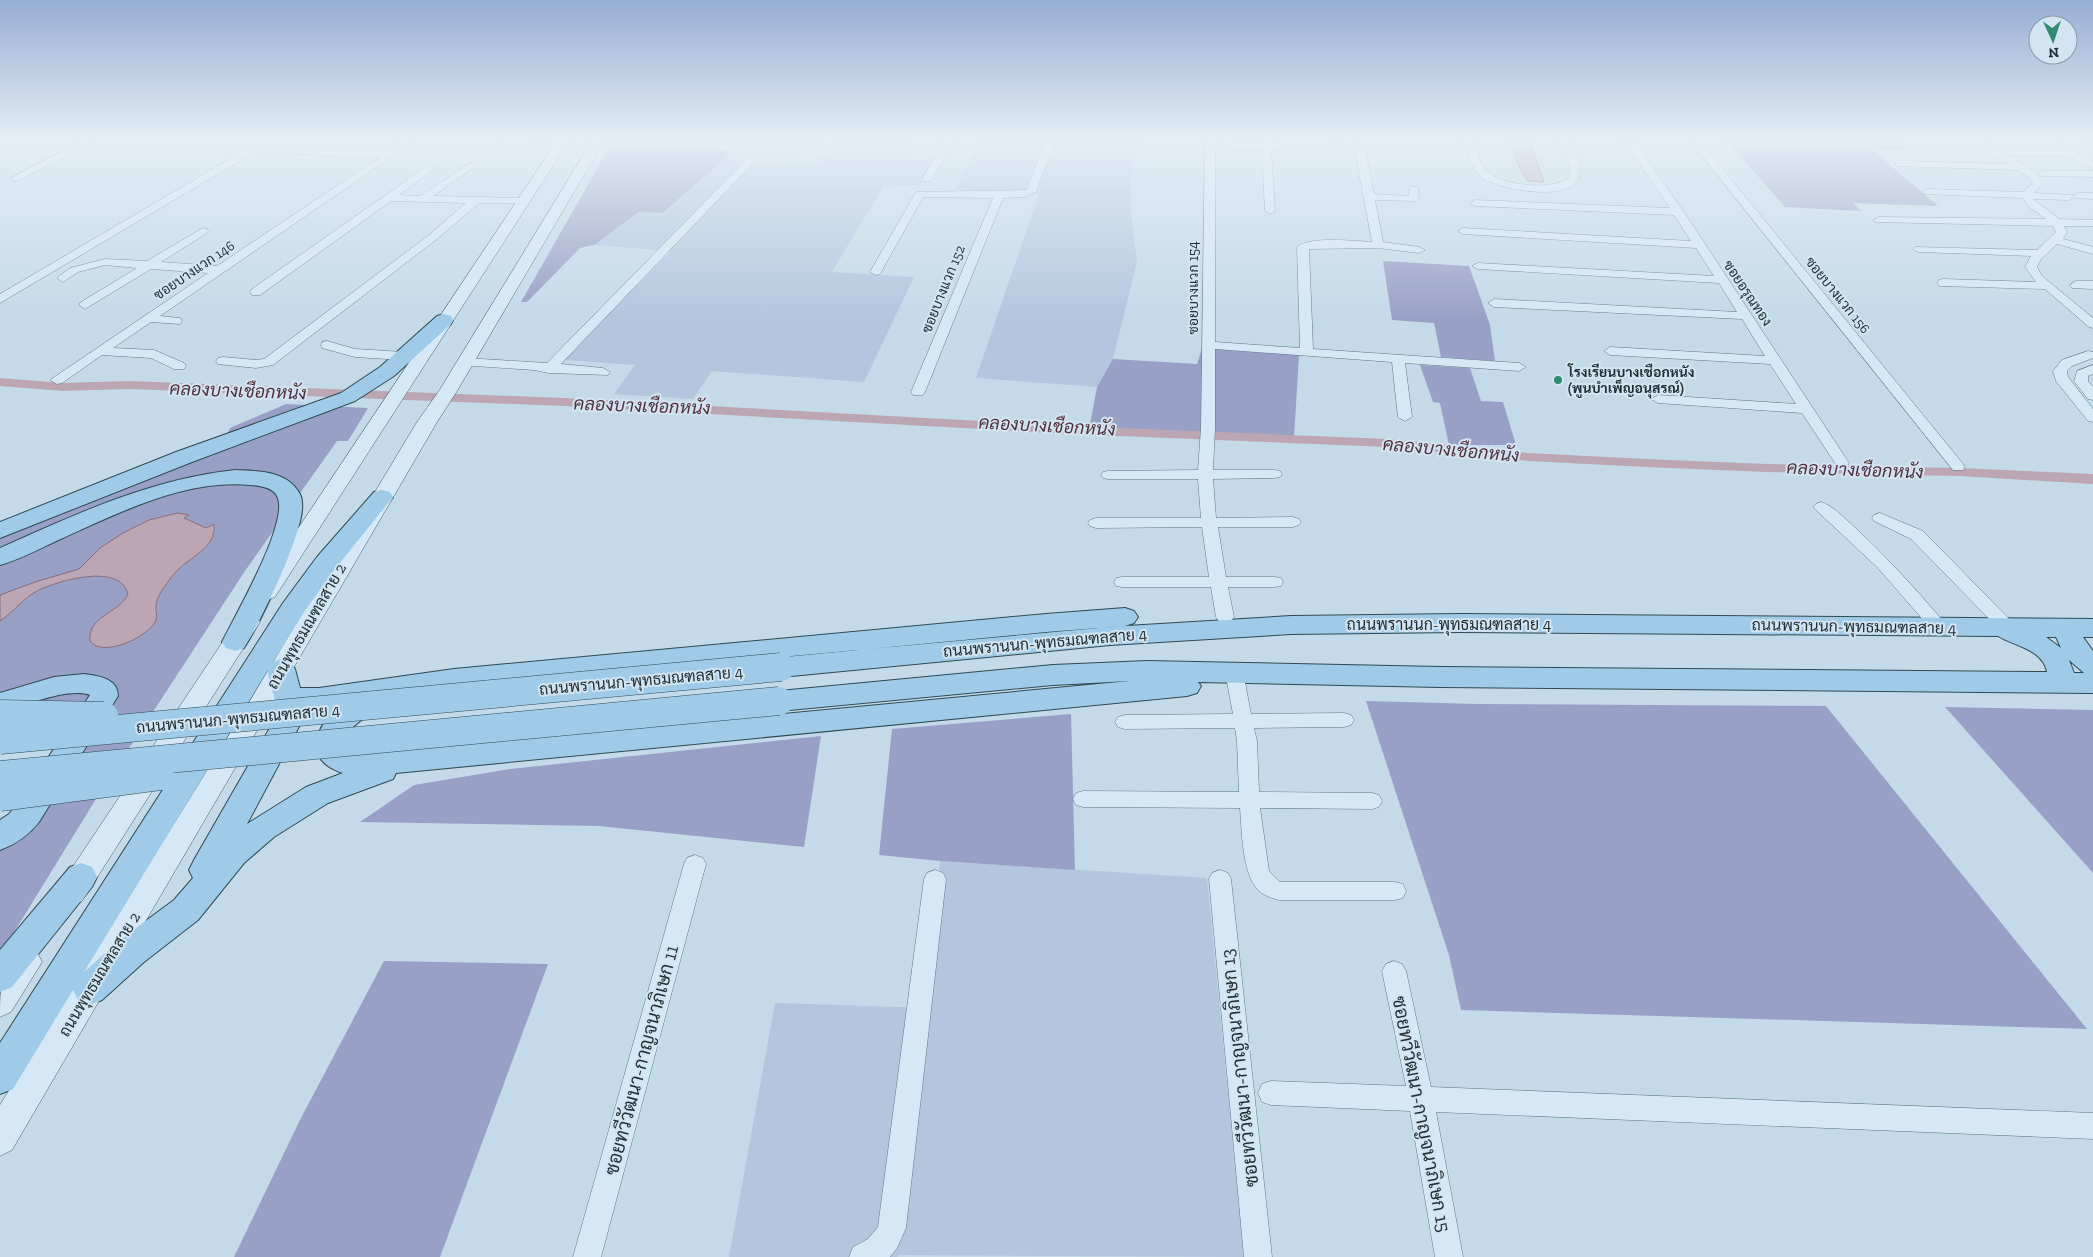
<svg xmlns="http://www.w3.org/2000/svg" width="2093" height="1257" font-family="'Zilla Slab',Sarabun,serif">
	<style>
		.farmland { fill: #b2c6de }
		.green { fill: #99a0c6 }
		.water { fill: #bda6b3; stroke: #8a6d7c }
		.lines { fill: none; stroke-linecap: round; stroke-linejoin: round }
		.canal { fill: #bda6b3; fill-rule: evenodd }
		.minor-casing { stroke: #5c7982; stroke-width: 1 }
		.secondary-casing { stroke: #3f5c64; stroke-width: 1 }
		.primary-casing { stroke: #304a50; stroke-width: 2 }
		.minor { fill: #d6e8f5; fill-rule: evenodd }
		.secondary { fill: #d6e8f5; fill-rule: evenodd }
		.primary { fill: #9fcbe9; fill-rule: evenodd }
		.primary-bridge-casing { stroke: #304a50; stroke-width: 29; stroke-linecap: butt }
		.primary-bridge { stroke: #9fcbe9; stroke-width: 28 }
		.poi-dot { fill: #328b72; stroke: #d3e4f2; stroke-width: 2 }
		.labels { text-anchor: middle; stroke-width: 4; stroke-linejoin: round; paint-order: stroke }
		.far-street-label { font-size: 14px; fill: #1f2f34; stroke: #d3e4f2 }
		.far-poi-label { font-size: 14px; font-weight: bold; fill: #1f2f34; stroke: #d3e4f2; text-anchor: start }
		.street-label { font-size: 16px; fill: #1f2f34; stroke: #d3e4f2 }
		.water-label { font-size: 18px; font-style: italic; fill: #522f3b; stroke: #d3e4f2 }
		.near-street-label { font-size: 19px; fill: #1f2f34; stroke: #d3e4f2 }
	</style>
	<rect width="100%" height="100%" fill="#c4dae9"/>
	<g class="farmland">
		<path d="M705 141H822L813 150 803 149 792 159 748 157 750 163 813 166 837 141H913L902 159 933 160 919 186 884 185 832 272 914 277 864 382 712 371 693 399 614 394 635 365 564 360 671 251 594 245 639 212 664 213 722 161 728 150 697 149Z"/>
		<path d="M980 141H1140L1131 176V214L1137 262 1113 359 1097 387 976 378 1039 194 956 189Z"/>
		<path d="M940 861 1207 878 1244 1257 900 1255 897 1257H729L775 1003 928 1008Z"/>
	</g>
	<g class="green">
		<path d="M613 141H705L698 149 729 150 722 161 663 213 639 212 594 245 580 248 527 302H521Z"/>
		<path d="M1727 141H1893L1906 150H1872L1938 206 1853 203 1861 211 1785 207Z"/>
		<path d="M1383 261 1469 266 1490 325 1495 361 1441 357 1434 323 1392 320Z"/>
		<path d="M1203 345 1299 355 1294 438 1088 435 1097 387 1113 359 1197 364Z"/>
		<path d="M1420 365 1470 368 1481 401 1503 402 1516 445H1449L1440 403 1433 402Z"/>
		<path d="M286 404 368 408 348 441H337L245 571 96 799 0 955V843L75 761 116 700 0 709V536L222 445 230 428Z"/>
		<path d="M1366 701 1479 704 1826 706 2087 1029 1461 1010 1449 955Z"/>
		<path d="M1945 707 2093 710V873Z"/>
		<path d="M1071 714 1075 870 940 861 879 855 892 729Z"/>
		<path d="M821 736 804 847 599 826 360 822 414 785 510 769Z"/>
		<path d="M384 961 548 964 440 1257H234L301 1118Z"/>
	</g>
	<g class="water">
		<path d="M1511 141H1530L1544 182 1528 181C1518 169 1515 155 1511 141Z"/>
		<path d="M177 513 189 515 184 518 206 528 214 524C217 549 188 557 175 573 169 580 156 596 156 606 155 612 159 617 154 624 144 638 103 658 90 641 87 616 120 613 128 594 120 562 58 581 39 590 24 597 14 612 0 621V595L35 582 79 569 100 548 123 533 149 520Z"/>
	</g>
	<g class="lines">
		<path class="canal" d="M0 378 63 383 129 381 564 398 1070 426 1388 439 1528 453 1646 459 1767 464 1959 468 2093 474V484L1959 476 1767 472 1646 467 1528 461 1388 447 1070 434 564 406 129 389 63 391 0 386Z"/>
		<defs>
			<g id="minor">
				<path d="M82 141H94L20 180H12L11 178Z"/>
				<path d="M404 141H415L160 316 180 318 182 321 180 324 151 322 113 348 154 350 184 363 186 366 184 369H174L151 358 102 355 62 383 57 384 50 380 208 273 151 269 85 309 79 305 81 302 137 268 105 265 78 272 63 282 57 278 70 268 105 259 147 261 203 228 207 229 208 231 207 233 161 262 217 266 380 157 268 153 250 155 0 303V294L245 150 268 147 389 151Z"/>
				<path d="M498 141 560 142 565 145 560 148 502 145 499 144Z"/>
				<path d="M725 141H735L725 150H719L717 148Z"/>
				<path d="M945 141H955L931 181H923L922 179Z"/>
				<path d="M1045 141H1055L1036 192 1024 197 1003 198 925 392 923 395H913L911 392 993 198 923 197 880 274 876 275 870 272 916 192 1027 190Z"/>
				<path d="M1205 141 1261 144V141H1271V144L1289 145 1294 148 1289 151 1271 150 1275 211 1270 214 1265 211 1262 150 1215 148V342L1300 348 1297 247C1309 236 1355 241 1372 242L1355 151C1347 146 1336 151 1329 145 1338 138 1357 142 1365 150L1374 194 1409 196 1410 187H1418L1419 198 1416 201 1375 200 1383 242 1419 247 1425 250 1419 253 1378 248 1309 249 1313 349 1519 363 1526 367 1519 371 1405 363 1412 417 1405 421 1398 417 1392 362 1215 349V428L1213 470H1275L1280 471 1282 474 1280 477 1275 478 1213 479 1216 518 1293 517 1299 519 1301 522 1299 525 1293 527H1218L1226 577H1275L1281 578 1283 582 1281 586 1275 587H1228L1234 617 1231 621 1225 623 1219 621 1216 617 1211 587H1122L1116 586 1114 582 1116 578 1122 577H1209L1202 527 1096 528 1090 526 1088 523 1090 520 1096 518H1201L1198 479H1108L1103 478 1101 475 1103 472 1108 471 1198 470 1201 428Z"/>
				<path d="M1464 141H1474C1477 150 1479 162 1486 170 1500 186 1552 191 1569 178L1570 165 1559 141H1569C1574 151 1583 165 1579 177 1572 203 1495 190 1480 176 1471 167 1468 153 1464 141Z"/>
				<path d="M1624 141H1634L1684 212 1849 463 1847 466H1837L1802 413 1658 403 1651 399 1658 395 1796 404 1770 364 1610 355 1604 351 1610 347 1765 356 1742 319 1494 307 1488 303 1494 299 1737 312 1719 283 1478 269 1472 266 1478 263 1714 276 1696 248 1463 234 1458 231 1463 228 1691 241 1674 215 1475 206 1470 203 1475 200 1670 208Z"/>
				<path d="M1690 141H1700L1963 464 1965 467 1963 470H1953Z"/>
				<path d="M1903 141H1986L2003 152 2008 149H2058L2056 147 2061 144 2093 162V169L2067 155H2008C2021 163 2034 170 2043 183L2034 193 2073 195 2074 197 2069 200 2033 199 2059 219 2093 220V226H2064L2067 232 2063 239 2093 247V254L2057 244 2041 259 2037 267 2042 276 2093 318V328L2089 327 2045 289 1939 286 1937 283 1939 280 1943 279 2036 282 2025 267 2031 256 1919 252 1915 251 1913 249 1915 247 2037 250 2056 232 2053 226 1875 222 1874 220 1879 217 2046 219 2029 207 2023 198 1924 194 1923 192 1924 190 1928 189 2023 192 2033 183 2028 177 2017 170 1896 166V162L1899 161 2008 164 1984 148 1900 146V142Z"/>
				<path d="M2084 141H2093V146Z"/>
				<path d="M750 158 755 161 753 163 561 364 603 368 610 372 608 375 549 373 534 370 460 365 458 362 460 359 465 358 547 363 747 159Z"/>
				<path d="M470 163 473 164V168L433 196 522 198 526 199 527 201 526 203H479L437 239 273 365 256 368 218 364 216 361 218 358 223 357 256 360 264 359 429 235 466 203 391 201 260 295H252L250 292 252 289 427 166 431 165 436 168 399 195 420 196Z"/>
				<path d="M2044 171H2093V177L2040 176V172Z"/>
				<path d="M2079 193H2093V199L2075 198 2074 196 2075 194Z"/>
				<path d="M2076 281H2093V289L2072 288 2070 285Z"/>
				<path d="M327 341 355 349 404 352 411 356 404 360 355 357 322 348 321 345 322 342Z"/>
				<path d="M2088 351 2093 352V358L2072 366 2067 371 2068 377 2093 409V422L2088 421 2056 381 2053 371 2062 360Z"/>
				<path d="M2093 365V374L2088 376V381L2093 387V400L2088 399 2074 381 2077 371Z"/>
				<path d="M1821 502C1831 505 1841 515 1849 522 1883 553 1914 587 1944 622L1947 626 1944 630 1938 632 1932 630 1877 567 1816 510 1813 507 1816 504Z"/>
				<path d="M1880 513 1923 531 2014 624 2017 628 2014 632 2008 634 2002 632 1911 539 1874 521 1872 518 1874 515Z"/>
				<path d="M1236 675 1242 677 1245 682 1251 714 1344 713 1351 715 1354 720 1351 725 1344 727 1254 728 1257 741 1259 792 1372 793 1379 795 1382 801 1379 807 1372 809 1260 808 1269 871 1280 882H1395L1403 884 1406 891 1403 898 1395 900H1279C1272 898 1264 896 1258 890 1242 873 1242 831 1240 808L1083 807 1076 805 1073 799 1076 793 1083 791 1239 792 1237 741 1235 728 1125 729 1118 727 1115 722 1118 717 1125 715 1233 714 1227 682 1230 677Z"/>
				<path d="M695 855 703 858 706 864 601 1257H573L684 864 687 858Z"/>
				<path d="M935 870 943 873 946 879 906 1228 897 1248 890 1257H849L853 1247 868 1239 878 1227 924 879 927 873Z"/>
				<path d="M1220 870 1228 873 1231 879 1272 1257H1244L1209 879 1212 873Z"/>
				<path d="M1394 961 1402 964 1406 971 1431 1087 2093 1113V1139L1436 1112 1463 1257H1435L1410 1111 1271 1105 1262 1102 1258 1093 1262 1084 1271 1081 1406 1086 1382 971 1386 964Z"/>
			</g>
			<g id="secondary">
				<path d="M557 141H569L275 597 267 600 259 597 256 592 259 587Z"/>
				<path d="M592 141H604L457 391 437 422 12 1150 0 1156V1105L242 714 417 422 439 391Z"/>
				<path d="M248 614 256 616 260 622 82 901 72 905 62 901 57 892 62 883 240 616Z"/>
				<path d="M26 948 37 952 42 962 11 1012 0 1017C0 990 0 959 26 948Z"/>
			</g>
			<g id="primary">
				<path d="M444 314 451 316 453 320 451 324 394 376 355 401 192 462 0 538V522L176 452 341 393 380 367 437 316Z"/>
				<path d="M235 470C253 471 276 470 291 483 296 487 302 495 302 502 306 529 260 623 244 648L235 651 226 648 222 642C237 612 282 534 279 503 278 488 262 486 250 485 186 479 120 512 63 538 42 547 22 559 0 565V548C76 514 151 479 235 470Z"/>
				<path d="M382 490 390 492 393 497 335 569 302 615 273 662 281 659 291 662 295 669 300 688H319L454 669 1046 614 1125 608 1134 611 1138 617 1134 623 1125 626 1046 632 454 689 380 699 381 702C371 719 342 724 345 749L364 754 1130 681 1053 685 779 711 769 708 765 701 769 694 779 691 1053 665 1147 661 1440 667 2047 672C2043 649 2014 646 1998 636L1460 632 1291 634 1110 645 781 677 771 674 767 667 771 660 781 657 1110 627 1291 616 1460 614 2093 619V637H2083L2093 651V693L1440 687 1198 682 1201 686 1197 693 1187 696 396 773 393 779 328 803 274 837 244 863 198 920 144 962 102 1000 90 1005 78 1000 73 990 13 1089 0 1094V1043L283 603 317 557 374 492ZM2046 637H2056L2061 648ZM2069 660 2084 673H2074ZM268 670C269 689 279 699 275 719L194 860 189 870 193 878 174 900 120 940 84 972ZM341 705C314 727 302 760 343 773L306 787 247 824 303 719 305 709Z"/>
				<path d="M84 674C98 676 118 678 118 696L39 822C29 835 16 844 0 850V820L9 814 17 804 90 695C68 687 23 706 0 713V693L54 677Z"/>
				<path d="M81 863 92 867 97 877 92 887 12 987 0 992V950L70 867Z"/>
			</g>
		</defs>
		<use href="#minor" class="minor-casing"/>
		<use href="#secondary" class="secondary-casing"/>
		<use href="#primary" class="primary-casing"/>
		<use href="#minor" class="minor"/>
		<use href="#secondary" class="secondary"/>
		<use href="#primary" class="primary"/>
		<defs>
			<g id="primary-bridge">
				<path d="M0 714 104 716"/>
				<path d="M0 740 781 667"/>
				<path d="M0 775 779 701"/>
				<path d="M0 797 160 776"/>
			</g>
		</defs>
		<use href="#primary-bridge" class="primary-bridge-casing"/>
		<use href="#primary-bridge" class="primary-bridge"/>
	</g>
	<linearGradient id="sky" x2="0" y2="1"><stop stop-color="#97aed3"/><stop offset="0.44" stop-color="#e4eef5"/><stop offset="1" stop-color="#e4eef5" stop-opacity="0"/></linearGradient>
	<rect width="2093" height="317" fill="url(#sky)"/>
	<circle class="poi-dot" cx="1558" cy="380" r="5"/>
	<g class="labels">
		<g class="far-street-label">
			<text transform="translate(194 270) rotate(-34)" y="5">ซอยบางแวก 146</text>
			<text transform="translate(1193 288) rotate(-90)" y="5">ซอยบางแวก 154</text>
			<text transform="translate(943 289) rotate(-68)" y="5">ซอยบางแวก 152</text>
			<text transform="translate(1748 293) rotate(56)" y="5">ซอยอรุณทอง</text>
			<text transform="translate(1838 295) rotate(51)" y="5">ซอยบางแวก 156</text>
		</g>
		<g class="far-poi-label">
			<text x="1568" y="377">โรงเรียนบางเชือกหนัง<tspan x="1568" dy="16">(พูนบำเพ็ญอนุสรณ์)</tspan></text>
		</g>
		<g class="street-label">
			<text x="1449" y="630">ถนนพรานนก-พุทธมณฑลสาย 4</text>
			<text transform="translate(306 626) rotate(-60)" y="6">ถนนพุทธมณฑลสาย 2</text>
			<text transform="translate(1854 626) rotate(1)" y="6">ถนนพรานนก-พุทธมณฑลสาย 4</text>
			<text transform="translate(1045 642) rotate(-5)" y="6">ถนนพรานนก-พุทธมณฑลสาย 4</text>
			<text transform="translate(641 680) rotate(-5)" y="6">ถนนพรานนก-พุทธมณฑลสาย 4</text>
			<text transform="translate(238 718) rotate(-5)" y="6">ถนนพรานนก-พุทธมณฑลสาย 4</text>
			<text transform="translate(99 974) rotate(-59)" y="6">ถนนพุทธมณฑลสาย 2</text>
		</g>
		<g class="water-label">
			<text transform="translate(238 391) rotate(2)" y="6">คลองบางเชือกหนัง</text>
			<text transform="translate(642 406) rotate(2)" y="6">คลองบางเชือกหนัง</text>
			<text transform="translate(1047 426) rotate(3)" y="6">คลองบางเชือกหนัง</text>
			<text transform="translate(1451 450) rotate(5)" y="6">คลองบางเชือกหนัง</text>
			<text transform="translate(1855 470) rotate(2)" y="6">คลองบางเชือกหนัง</text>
		</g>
		<g class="near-street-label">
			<text transform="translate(641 1060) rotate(-75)" y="7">ซอยทวีวัฒนา-กาญจนาภิเษก 11</text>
			<text transform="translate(1239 1068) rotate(-96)" y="7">ซอยทวีวัฒนา-กาญจนาภิเษก 13</text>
			<text transform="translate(1422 1114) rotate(79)" y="7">ซอยทวีวัฒนา-กาญจนาภิเษก 15</text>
		</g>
	</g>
	<g transform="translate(2053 40) rotate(177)"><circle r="24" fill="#d3e4f2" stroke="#8b9ca6"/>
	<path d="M0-4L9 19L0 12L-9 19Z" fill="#328b72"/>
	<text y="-8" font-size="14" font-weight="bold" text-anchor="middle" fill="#1f2f34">N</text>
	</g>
</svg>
